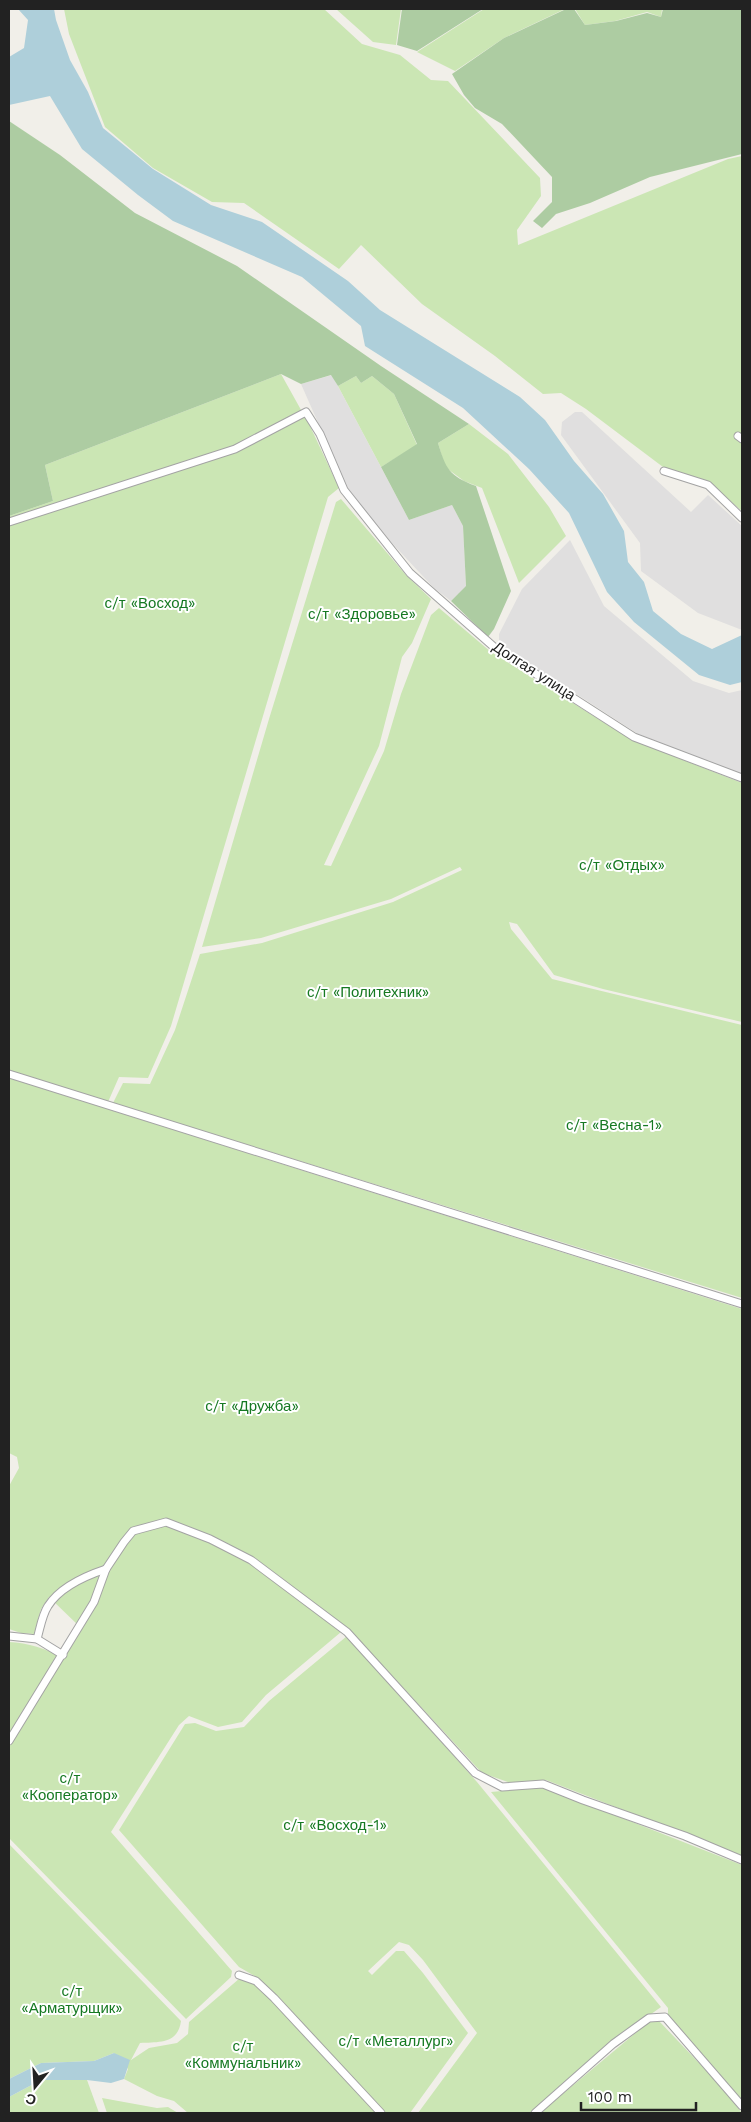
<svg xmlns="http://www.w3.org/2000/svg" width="751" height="2122" font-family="'Work Sans',sans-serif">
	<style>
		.residential { fill: #e0dfdf }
		.grass { fill: #cbe6b4 }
		.forest { fill: #adcca2 }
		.water { fill: #aecfda }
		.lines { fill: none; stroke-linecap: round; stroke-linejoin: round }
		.minor-casing { stroke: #a3a3a3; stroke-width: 9 }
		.minor { stroke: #fff; stroke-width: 7 }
		.labels { text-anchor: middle; stroke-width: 4; stroke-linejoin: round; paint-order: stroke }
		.park-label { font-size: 15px; fill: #167922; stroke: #fff }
		.street-label { font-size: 15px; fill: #222; stroke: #fff }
	</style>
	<rect width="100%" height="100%" fill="#f1efe9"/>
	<g class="residential">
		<path d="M332 375 409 520 452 505 463 526 466 587 451 601 434 588 391 542 347 488 301 384Z"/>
		<path d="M575 412H582L691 512 708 495 742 526V630L698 613 641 571 640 543 561 435 562 422Z"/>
		<path d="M570 540 604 606 693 681 729 693 742 690V775L638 734 564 686 499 648V634L522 589Z"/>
	</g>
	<g class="grass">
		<path d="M64 9H324L362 44 400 55 431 80 448 81 540 178 541 196 517 230 518 245 728 159 742 156V511L709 483 667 470 586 409 561 393 543 394 495 356 422 304 361 245 339 269 244 203 212 202 153 168 105 127 69 34Z"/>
		<path d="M336 9H401L396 45 373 42Z"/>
		<path d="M484 9H565L504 38 455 71 417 52Z"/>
		<path d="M575 9H662L661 17 647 12 615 21 585 25Z"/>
		<path d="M281 374 310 426 339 488 328 497 171 1026 148 1078 119 1077 108 1102 9 1070V516L53 501 45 465Z"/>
		<path d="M356 376 361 383 372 376 394 394 417 445 381 467 338 386Z"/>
		<path d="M469 424 508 454 549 507 566 536 519 583 482 488 464 481 445 467 438 443Z"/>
		<path d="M341 499 406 575 431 599 412 643 402 657 379 746 324 865 331 866 384 751 401 694 431 615 439 608 491 652 632 740 742 783V1022L603 989 554 975 517 924 509 922 511 929 552 979 742 1025V1298L113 1103 123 1083 150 1084 175 1030 200 954 262 943 393 902 462 870 460 867 391 899 261 938 202 947 269 719 336 502Z"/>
		<path d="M9 1078 742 1309V1856L546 1780 511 1783 482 1773 347 1627 266 1695 242 1722 218 1727 189 1716 179 1725 111 1832 232 1971 231 1977 186 2019 9 1838V1642C28 1643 46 1648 63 1659L82 1629 49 1597 41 1609 34 1634 21 1633 9 1629V1486L19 1468 17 1457 9 1453Z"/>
		<path d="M347 1636 477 1782 661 2007 612 2042 531 2113H418L477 2033 423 1960 409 1945 399 1942 368 1971 372 1975 396 1951H404L423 1973 468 2033 410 2113H385L277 1996 258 1978 239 1967 119 1830 185 1724 195 1723 216 1731 244 1727 269 1701Z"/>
		<path d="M543 1787 742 1865V2103L668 2016V2008L491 1792Z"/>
		<path d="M9 1844 181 2021C178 2044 159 2042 140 2043L131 2060 149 2048 177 2043 188 2034 189 2022 240 1978 255 1983 376 2113H188L174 2101 157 2096 124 2079 128 2069 114 2053 94 2061 41 2063 9 2079Z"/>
		<path d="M651 2020 659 2021 719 2084 742 2113H540Z"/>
		<path d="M41 2080H87L99 2113H9V2097Z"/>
		<path d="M102 2098 157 2108 168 2107 178 2113H107Z"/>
	</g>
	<g class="forest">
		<path d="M402 9H483L417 51 397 45Z"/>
		<path d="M566 9H574L585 25 616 21 647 13 661 17 663 9H742V154L650 177 590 203 556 214 542 228 533 221 552 202V177L502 124 475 108 464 95 452 74 504 38Z"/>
		<path d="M9 121 60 155 135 213 237 266 381 366 469 424 438 443C446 469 449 476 476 486L511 591 494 629 488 637 451 601 466 586 463 526 452 505 409 520 381 467 417 444 394 394 372 376 361 383 356 376 338 386 331 375 301 384 281 374 45 465 53 501 9 516Z"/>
	</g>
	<g class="water">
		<path d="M18 9H54L56 20 70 60 88 92 103 128 153 169 211 205 262 222 348 281 380 310 520 397 545 420 574 461 603 494 624 531 628 562 644 582 653 611 681 634 712 649 742 635V682L730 685 699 675 634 622 607 592 569 513 529 469 463 408 365 346 361 326 302 277 173 221 138 195 82 149 50 96 9 105V57L24 48 28 20Z"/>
		<path d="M114 2053 130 2060 124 2079 111 2083 87 2080H41L9 2097V2079L41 2063 94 2061Z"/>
	</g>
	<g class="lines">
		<defs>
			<g id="minor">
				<path d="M738 436 742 439"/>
				<path d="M664 471 708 485 742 518"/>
				<path d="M9 522 235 449 306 412 320 434 344 490 410 573 494 647 634 737 742 778"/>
				<path d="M9 1074 742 1304"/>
				<path d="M9 1636 37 1639 63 1655"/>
				<path d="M37 1639C40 1629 42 1615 48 1606 60 1587 85 1576 106 1569"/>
				<path d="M9 1741 94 1602 106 1569 124 1542 133 1531 166 1522 210 1539 251 1560 347 1632 475 1773 502 1787 543 1784 583 1800 685 1836 742 1860"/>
				<path d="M239 1975 256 1981 274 1998 381 2113"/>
				<path d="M535 2113 613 2044 649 2018 665 2017 742 2106"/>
			</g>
		</defs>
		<use href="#minor" class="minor-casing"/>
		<use href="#minor" class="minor"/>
	</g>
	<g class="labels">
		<g class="park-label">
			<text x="150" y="608">с/т «Восход»</text>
			<text x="362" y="619">с/т «Здоровье»</text>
			<text x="622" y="870">с/т «Отдых»</text>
			<text x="368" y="997">с/т «Политехник»</text>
			<text x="614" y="1130">с/т «Весна-1»</text>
			<text x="252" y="1411">с/т «Дружба»</text>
			<text x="70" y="1783">с/т<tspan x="70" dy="17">«Кооператор»</tspan></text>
			<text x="335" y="1830">с/т «Восход-1»</text>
			<text x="72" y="1996">с/т<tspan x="72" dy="17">«Арматурщик»</tspan></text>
			<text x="396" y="2046">с/т «Металлург»</text>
			<text x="243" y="2051">с/т<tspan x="243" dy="17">«Коммунальник»</tspan></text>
		</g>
		<g class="street-label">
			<text transform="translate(534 671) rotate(33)" y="5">Долгая улица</text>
		</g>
	</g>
	<rect width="751" height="2122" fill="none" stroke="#222222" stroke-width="20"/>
	<g transform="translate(35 2087) rotate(198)" stroke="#ffffff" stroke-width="4" paint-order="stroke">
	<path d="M0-4L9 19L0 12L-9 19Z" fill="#222222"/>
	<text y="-8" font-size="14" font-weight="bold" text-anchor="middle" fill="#222222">С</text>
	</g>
	<path d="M581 2102v8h115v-8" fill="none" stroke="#222222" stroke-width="2.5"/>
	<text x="588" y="2102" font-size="15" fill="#222222" stroke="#ffffff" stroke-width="4" paint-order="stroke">100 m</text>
</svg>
